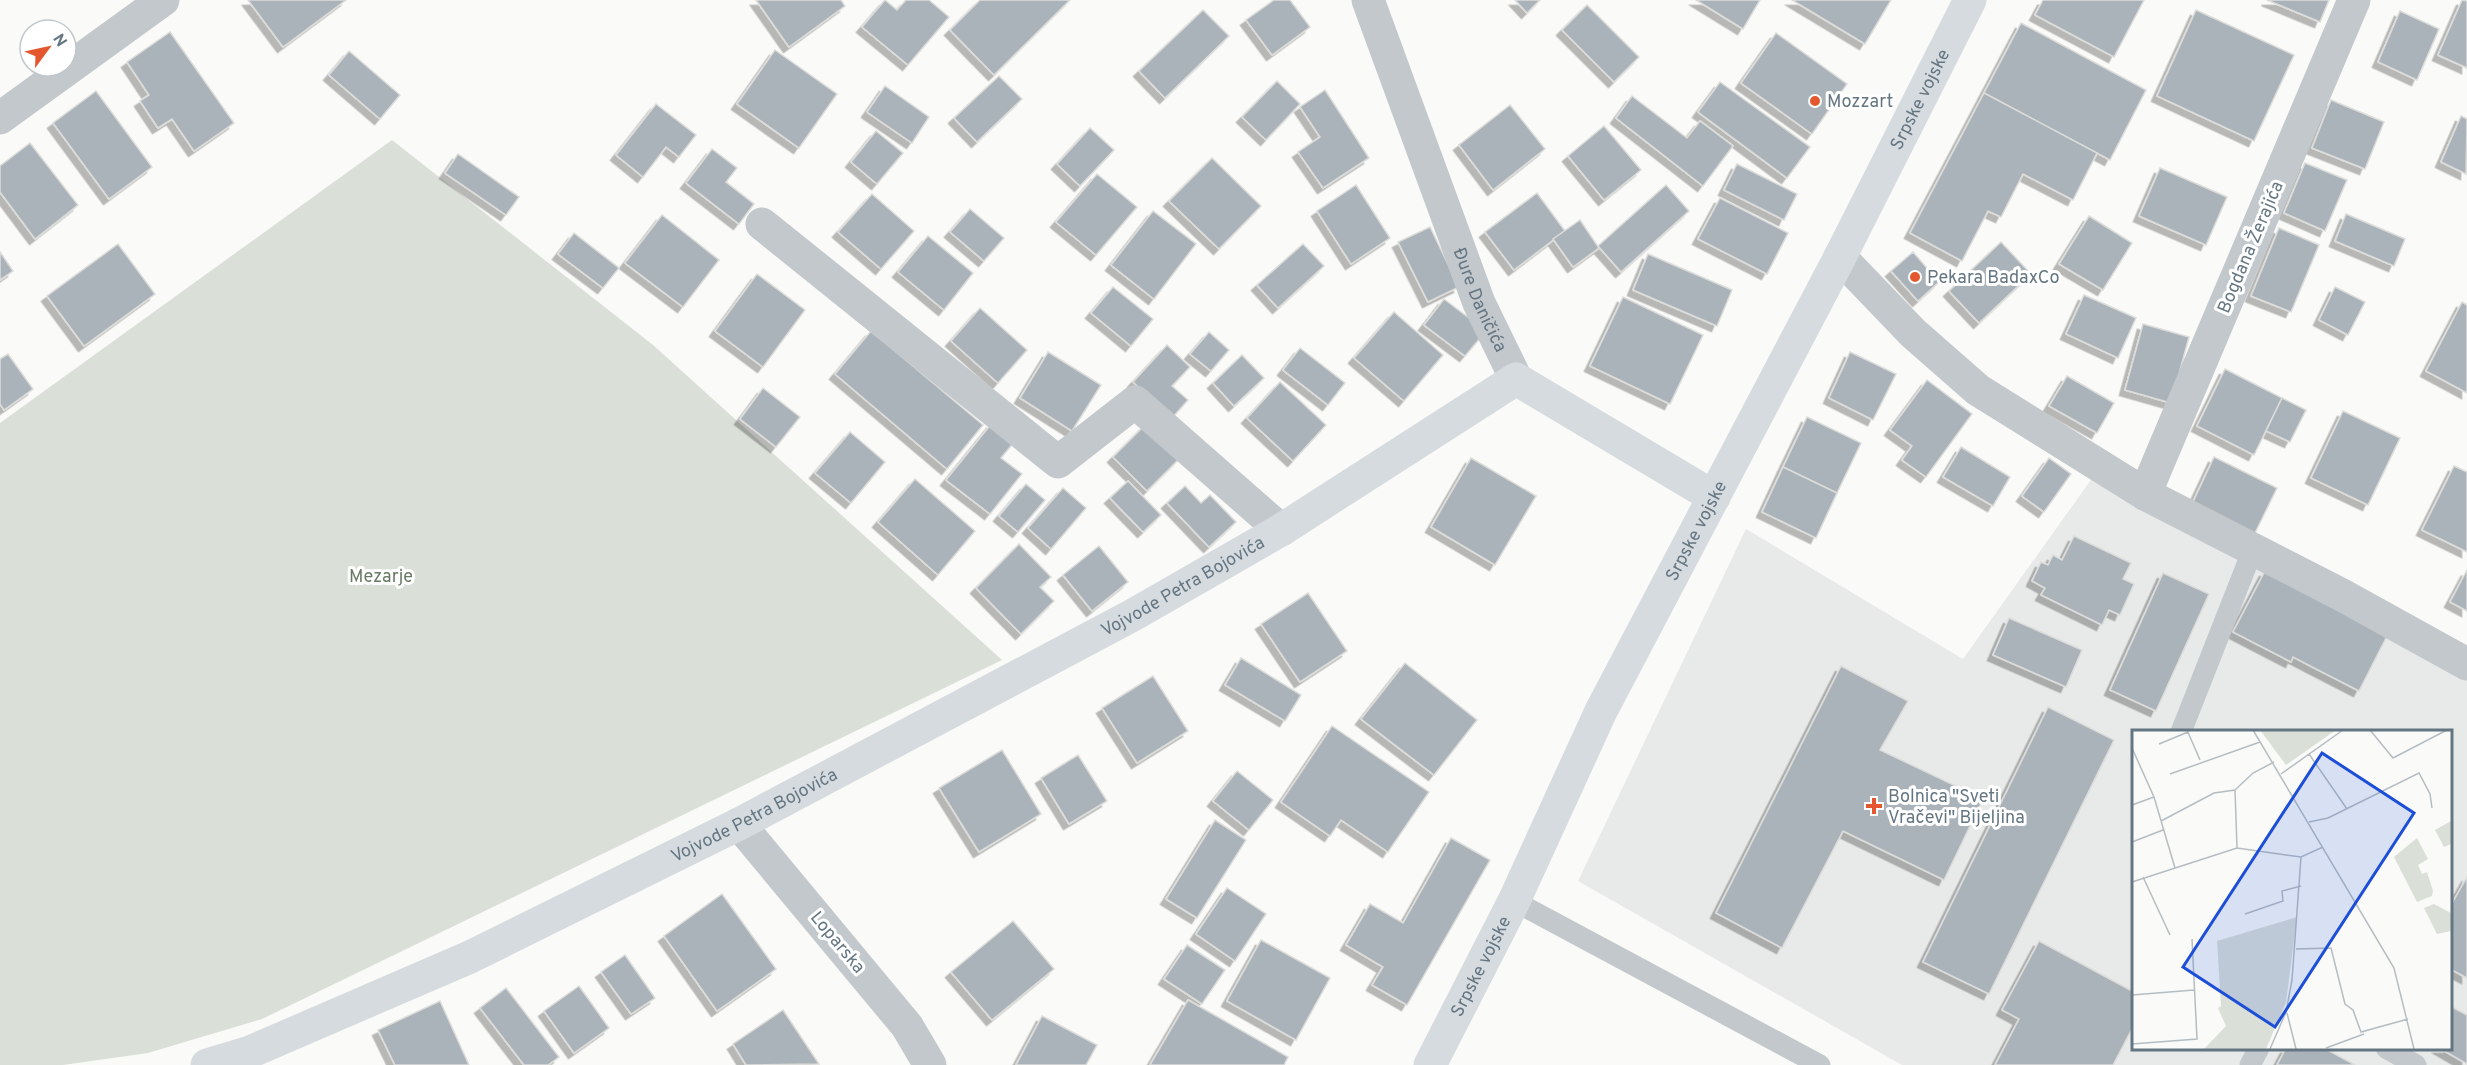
<svg xmlns="http://www.w3.org/2000/svg" width="2467" height="1065" font-family="Overpass,sans-serif">
	<style>
		.built { fill: #e8e9e9; fill-rule: evenodd }
		.green { fill: #dadfd7 }
		.building { fill: #aab3b9; stroke: #dcdcda; stroke-width: 1.5; filter: url(#shadow) }
		.lines { fill: none; stroke-linecap: round; stroke-linejoin: round }
		.lane { stroke: #c3c8cc; stroke-width: 21 }
		.street { stroke: #c3c8cc; stroke-width: 33 }
		.secondary { stroke: #d6dbdf; stroke-width: 33 }
		.poi-dot { fill: #e4572e; stroke: #fff; stroke-width: 2 }
		.labels { text-anchor: middle; stroke-width: 6; stroke-linejoin: round; paint-order: stroke }
		.street-label { font-size: 18px; fill: #657683; stroke: #fff }
		.poi-label { font-size: 18px; fill: #657683; stroke: #fff; text-anchor: start }
		.park-label { font-size: 18px; fill: #687a64; stroke: #fff }
		.inset-road { fill: none; stroke: #b5bdc2; stroke-width: 1.5 }
		.view { fill: #1d4ed8; fill-opacity: 0.15; stroke: #1d4ed8; stroke-width: 3 }
		.inset-edge { fill: none; stroke: #657683; stroke-width: 3 }
	</style>
	<defs>
		<filter id="shadow"><feDropShadow dx="-5.5" dy="5.5" stdDeviation="0" flood-color="#0004"/></filter>
	</defs>
	<rect width="100%" height="100%" fill="#fafaf8"/>
	<path class="built" d="M2093 477 2467 673V1065H1902L1578 881 1746 529 1963 659ZM2134 732H2450V1048H2134Z"/>
	<path class="green" d="M392 140 653 345 1002 660 262 1019 148 1053 63 1065H0V423Z"/>
	<g class="building">
		<path d="M248 0H346L283 47Z"/>
		<path d="M756 0H841L845 6 789 47Z"/>
		<path d="M885 0 897 10 906 0H929L949 17 908 65 862 27Z"/>
		<path d="M980 0H1070L994 75 950 30Z"/>
		<path d="M1274 0H1290L1310 27 1272 55 1246 20Z"/>
		<path d="M1515 0H1540L1527 13Z"/>
		<path d="M1696 0H1760L1743 29Z"/>
		<path d="M1792 0H1891L1865 44Z"/>
		<path d="M2043 0H2144L2114 57 2035 15Z"/>
		<path d="M2267 0H2329L2320 22Z"/>
		<path d="M2462 0 2467 1V68L2438 55Z"/>
		<path d="M1587 5 1639 57 1614 82 1562 30Z"/>
		<path d="M1203 10 1229 36 1165 98 1139 71Z"/>
		<path d="M2196 10 2294 55 2254 141 2157 96Z"/>
		<path d="M2400 11 2439 29 2417 80 2378 62Z"/>
		<path d="M2021 23 2146 90 2110 160 1984 93Z"/>
		<path d="M170 32 234 123 194 151 172 119 158 128 140 101 149 95 127 62Z"/>
		<path d="M1776 33 1847 84 1812 134 1741 83Z"/>
		<path d="M775 50 837 94 799 148 737 104Z"/>
		<path d="M349 51 400 95 380 119 329 75Z"/>
		<path d="M999 76 1022 99 977 142 954 118Z"/>
		<path d="M1277 81 1300 104 1266 140 1242 117Z"/>
		<path d="M1720 82 1810 147 1787 178 1698 112Z"/>
		<path d="M885 86 929 117 912 143 867 112Z"/>
		<path d="M1325 90 1369 158 1323 188 1298 152 1320 137 1300 107Z"/>
		<path d="M96 91 152 167 109 199 53 123Z"/>
		<path d="M1984 93 2097 153 2073 200 2023 174 2001 217 1988 211 1962 261 1910 233Z"/>
		<path d="M1632 96 1687 138 1700 121 1733 146 1703 186 1616 118Z"/>
		<path d="M2331 100 2384 122 2365 169 2312 148Z"/>
		<path d="M656 104 696 135 679 157 666 147 643 177 616 155Z"/>
		<path d="M1510 105 1545 149 1493 190 1459 145Z"/>
		<path d="M2461 116 2467 119 2466 174 2441 162Z"/>
		<path d="M1604 126 1641 170 1604 200 1568 156Z"/>
		<path d="M1090 128 1114 150 1080 186 1057 164Z"/>
		<path d="M876 131 903 153 877 184 851 162Z"/>
		<path d="M30 143 78 205 35 239 0 192V166Z"/>
		<path d="M712 149 737 168 726 182 754 204 739 224 686 183Z"/>
		<path d="M458 154 519 197 506 215 445 173Z"/>
		<path d="M1212 158 1261 206 1219 249 1169 201Z"/>
		<path d="M2305 163 2347 180 2325 231 2284 213Z"/>
		<path d="M1737 164 1797 194 1784 220 1724 190Z"/>
		<path d="M2160 168 2227 197 2206 245 2139 216Z"/>
		<path d="M1097 174 1137 207 1096 255 1056 222Z"/>
		<path d="M1356 185 1390 238 1351 264 1317 211Z"/>
		<path d="M1666 185 1689 211 1621 272 1598 246Z"/>
		<path d="M1537 193 1565 231 1514 270 1485 232Z"/>
		<path d="M872 194 914 231 881 269 838 232Z"/>
		<path d="M1720 198 1788 233 1767 274 1698 239Z"/>
		<path d="M970 209 1004 238 984 261 950 232Z"/>
		<path d="M1153 211 1196 244 1154 299 1111 265Z"/>
		<path d="M2346 214 2405 239 2394 266 2335 241Z"/>
		<path d="M662 215 719 260 683 307 625 263Z"/>
		<path d="M2089 216 2132 243 2103 290 2059 264Z"/>
		<path d="M1580 220 1599 248 1573 267 1553 239Z"/>
		<path d="M1430 227 1459 287 1428 302 1398 242Z"/>
		<path d="M2279 228 2319 245 2291 312 2251 296Z"/>
		<path d="M574 233 619 268 603 288 558 254Z"/>
		<path d="M928 236 973 273 944 310 898 272Z"/>
		<path d="M2001 242 2031 274 1979 323 1949 291Z"/>
		<path d="M118 244 155 294 84 346 47 296Z"/>
		<path d="M1303 244 1324 266 1278 308 1257 285Z"/>
		<path d="M0 252 13 271 0 280Z"/>
		<path d="M1913 252 1939 282 1918 301 1891 271Z"/>
		<path d="M1648 254 1732 290 1717 326 1633 290Z"/>
		<path d="M757 274 805 310 763 367 715 331Z"/>
		<path d="M1113 287 1153 319 1131 346 1091 313Z"/>
		<path d="M2335 287 2365 302 2348 335 2319 320Z"/>
		<path d="M2084 295 2136 318 2118 358 2066 334Z"/>
		<path d="M1623 297 1703 335 1670 404 1590 366Z"/>
		<path d="M1444 299 1486 331 1465 356 1424 325Z"/>
		<path d="M2462 302 2467 305V393L2426 371Z"/>
		<path d="M980 308 1027 350 998 383 951 341Z"/>
		<path d="M1394 312 1443 355 1404 401 1354 358Z"/>
		<path d="M2143 324 2189 337 2171 403 2125 390Z"/>
		<path d="M871 331 983 425 947 469 835 374Z"/>
		<path d="M1209 332 1229 350 1211 371 1190 354Z"/>
		<path d="M1167 345 1190 367 1172 386 1188 400 1172 418 1133 382Z"/>
		<path d="M1300 348 1345 383 1328 405 1283 370Z"/>
		<path d="M1048 352 1101 385 1072 431 1020 398Z"/>
		<path d="M1850 352 1896 374 1873 420 1829 398Z"/>
		<path d="M8 354 33 389 4 410 0 404V359Z"/>
		<path d="M1242 355 1264 378 1234 406 1213 383Z"/>
		<path d="M2225 369 2282 398 2254 455 2197 426Z"/>
		<path d="M2067 376 2114 403 2097 433 2049 406Z"/>
		<path d="M1927 380 1972 414 1926 477 1902 460 1912 446 1890 430Z"/>
		<path d="M1280 382 1326 425 1293 461 1247 418Z"/>
		<path d="M763 388 800 417 776 447 740 419Z"/>
		<path d="M2282 398 2306 410 2290 442 2266 431Z"/>
		<path d="M2343 411 2400 438 2368 505 2311 478Z"/>
		<path d="M1807 417 1861 443 1837 493 1783 467Z"/>
		<path d="M992 423 1015 441 1001 458 1022 474 990 514 946 480Z"/>
		<path d="M1145 425 1179 459 1147 491 1113 457Z"/>
		<path d="M850 432 885 462 851 503 815 473Z"/>
		<path d="M1961 447 2010 477 1993 506 1943 477Z"/>
		<path d="M2214 457 2277 488 2254 535 2192 504Z"/>
		<path d="M1471 458 1536 496 1495 565 1431 527Z"/>
		<path d="M2049 458 2071 474 2044 512 2022 496Z"/>
		<path d="M2454 466 2467 472V552L2422 530Z"/>
		<path d="M1783 467 1837 493 1816 538 1762 512Z"/>
		<path d="M915 479 975 531 938 575 878 522Z"/>
		<path d="M1128 481 1161 515 1143 532 1110 498Z"/>
		<path d="M1026 484 1045 500 1018 532 999 516Z"/>
		<path d="M1185 486 1201 503 1210 495 1236 522 1209 547 1167 503Z"/>
		<path d="M1063 488 1086 508 1051 549 1028 528Z"/>
		<path d="M2074 536 2131 563 2123 579 2134 584 2120 615 2109 610 2102 625 2041 595 2045 588 2032 581 2041 562 2048 565 2053 555 2062 560Z"/>
		<path d="M1019 544 1051 577 1040 587 1054 601 1021 634 976 588Z"/>
		<path d="M1099 546 1128 582 1092 611 1063 575Z"/>
		<path d="M2467 570V611L2450 602Z"/>
		<path d="M2265 571 2387 636 2359 691 2293 657 2291 662 2233 632Z"/>
		<path d="M2163 573 2209 594 2156 711 2110 690Z"/>
		<path d="M1308 593 1347 651 1300 682 1261 624Z"/>
		<path d="M2009 618 2082 650 2066 687 1993 655Z"/>
		<path d="M1241 658 1301 695 1285 721 1225 685Z"/>
		<path d="M1405 663 1477 720 1434 775 1361 719Z"/>
		<path d="M1841 666 1908 701 1880 750 1983 799 1944 880 1843 831 1782 948 1716 913Z"/>
		<path d="M1153 676 1188 731 1137 763 1102 708Z"/>
		<path d="M2048 707 2114 740 1989 994 1923 962Z"/>
		<path d="M1332 726 1429 792 1388 852 1341 820 1330 836 1281 802Z"/>
		<path d="M1002 750 1041 814 979 852 939 788Z"/>
		<path d="M1078 755 1107 801 1069 824 1041 778Z"/>
		<path d="M1237 771 1273 800 1249 830 1213 801Z"/>
		<path d="M1215 820 1246 840 1197 918 1166 899Z"/>
		<path d="M1451 838 1490 860 1407 1005 1372 985 1383 967 1346 945 1370 904 1403 923Z"/>
		<path d="M2467 877V978L2450 969V907Z"/>
		<path d="M1227 888 1266 914 1235 961 1196 934Z"/>
		<path d="M722 894 776 969 717 1011 664 936Z"/>
		<path d="M1013 921 1054 969 992 1020 951 972Z"/>
		<path d="M1261 940 1330 978 1296 1040 1227 1001Z"/>
		<path d="M2039 941 2134 992V1025L2113 1065H1995L2019 1019 2002 1010Z"/>
		<path d="M1187 945 1225 970 1202 1004 1164 979Z"/>
		<path d="M625 955 655 998 631 1014 601 972Z"/>
		<path d="M579 986 609 1028 574 1053 544 1011Z"/>
		<path d="M506 988 559 1057 548 1065H524L480 1008Z"/>
		<path d="M1188 1000 1288 1057 1284 1065H1150Z"/>
		<path d="M440 1001 469 1065H395L378 1030Z"/>
		<path d="M2450 1006 2467 1015V1064L2439 1048H2450Z"/>
		<path d="M783 1010 819 1064 746 1065 733 1044Z"/>
		<path d="M1042 1016 1097 1045 1086 1065H1016Z"/>
		<path d="M2286 1048H2324L2355 1065H2277Z"/>
	</g>
	<g class="lines">
		<g class="lane">
			<path d="M2181 732 2253 549"/>
			<path d="M1514 901 1820 1065"/>
			<path d="M2386 1048 2416 1065"/>
			<path d="M2250 1065 2259 1048"/>
		</g>
		<g class="street">
			<path id="s1" d="M1368 0 1479 303 1516 379"/>
			<path d="M0 118 163 0"/>
			<path d="M762 224 1058 462 1135 402 1281 530"/>
			<path d="M1840 257 1913 333 1978 390 2145 494 2342 595 2467 664"/>
			<path d="M2145 494 2354 0"/>
			<path d="M739 824 907 1026 930 1065"/>
		</g>
		<g class="secondary">
			<path id="s2" d="M207 1065 250 1052 470 957 739 824 1133 615 1281 530 1516 379 1714 497"/>
			<path id="s3" d="M1430 1065 1514 901 1601 711 1840 257 1970 0"/>
		</g>
	</g>
	<g class="poi-dot">
		<circle cx="1815" cy="101" r="6"/>
		<circle cx="1915" cy="277" r="6"/>
		<path d="M1871 797h6v6h6v6h-6v6h-6v-6h-6v-6h6z"/>
	</g>
	<g class="labels">
		<g class="street-label">
			<text dy="6" stroke="none"><textPath href="#s3" startOffset="1083">Srpske vojske</textPath></text>
			<text transform="translate(2250 247) rotate(-67)" y="6">Bogdana Žerajića</text>
			<text dy="6" stroke="none"><textPath href="#s1" startOffset="320">Đure Daničića</textPath></text>
			<text dy="6" stroke="none"><textPath href="#s3" startOffset="597">Srpske vojske</textPath></text>
			<text dy="6" stroke="none"><textPath href="#s2" startOffset="1088">Vojvode Petra Bojovića</textPath></text>
			<text dy="6" stroke="none"><textPath href="#s2" startOffset="602">Vojvode Petra Bojovića</textPath></text>
			<text transform="translate(838 942) rotate(50)" y="6">Loparska</text>
			<text dy="6" stroke="none"><textPath href="#s3" startOffset="111">Srpske vojske</textPath></text>
		</g>
		<g class="poi-label">
			<text x="1827" y="107">Mozzart</text>
			<text x="1927" y="283">Pekara BadaxCo</text>
			<text x="1888" y="802">Bolnica "Sveti<tspan x="1888" dy="21">Vračevi" Bijeljina</tspan></text>
		</g>
		<g class="park-label">
			<text x="381" y="582">Mezarje</text>
		</g>
	</g>
	<g transform="translate(2132 730)">
		<rect width="320" height="320" fill="#fafaf8"/>
		<path d="M128 0H204L154 35ZM319 91V114L312 117 303 100ZM285 108 296 129 286 135 290 144 295 142 301 161 300 166 285 172 262 127ZM302 174 319 183V201L305 204 292 178ZM165 187 154 272 134 319H72L94 296 86 278 89 276 85 211Z" fill="#dadfd7"/>
		<path class="inset-road" d="M55 0 68 30M121 0 262 238 282 319M238 0 261 28 315 0M27 14 56 2M0 18 22 67 43 138M177 24 215 79M38 44 128 12M149 44 211 0M0 75 22 67M29 91 82 63 103 60M177 92 196 88 287 43 298 64 300 78M0 112 31 100M105 118 103 60 121 43 142 32M11 147 38 205M0 152 105 118 169 127 191 117M113 184 151 171 150 161 169 156M164 219 199 218 213 274 221 280 229 302 276 289M0 265 62 260M155 283 164 319M0 314 65 309 60 209M194 318 232 304M138 319 154 282 160 250 169 127"/>
		<path class="view" d="M190 23 282 83 143 297 51 237Z"/>
		<rect width="320" height="320" class="inset-edge"/>
	</g>
	<g transform="translate(48 48) rotate(57)"><circle r="28" fill="#ffffff" stroke="#c1c8cd" stroke-width="1.5"/>
	<path d="M0-4.5L10 22L0 15L-10 22Z" fill="#e4572e"/>
	<text y="-9" font-size="16" font-weight="bold" text-anchor="middle" fill="#657683">N</text>
	</g>
</svg>
